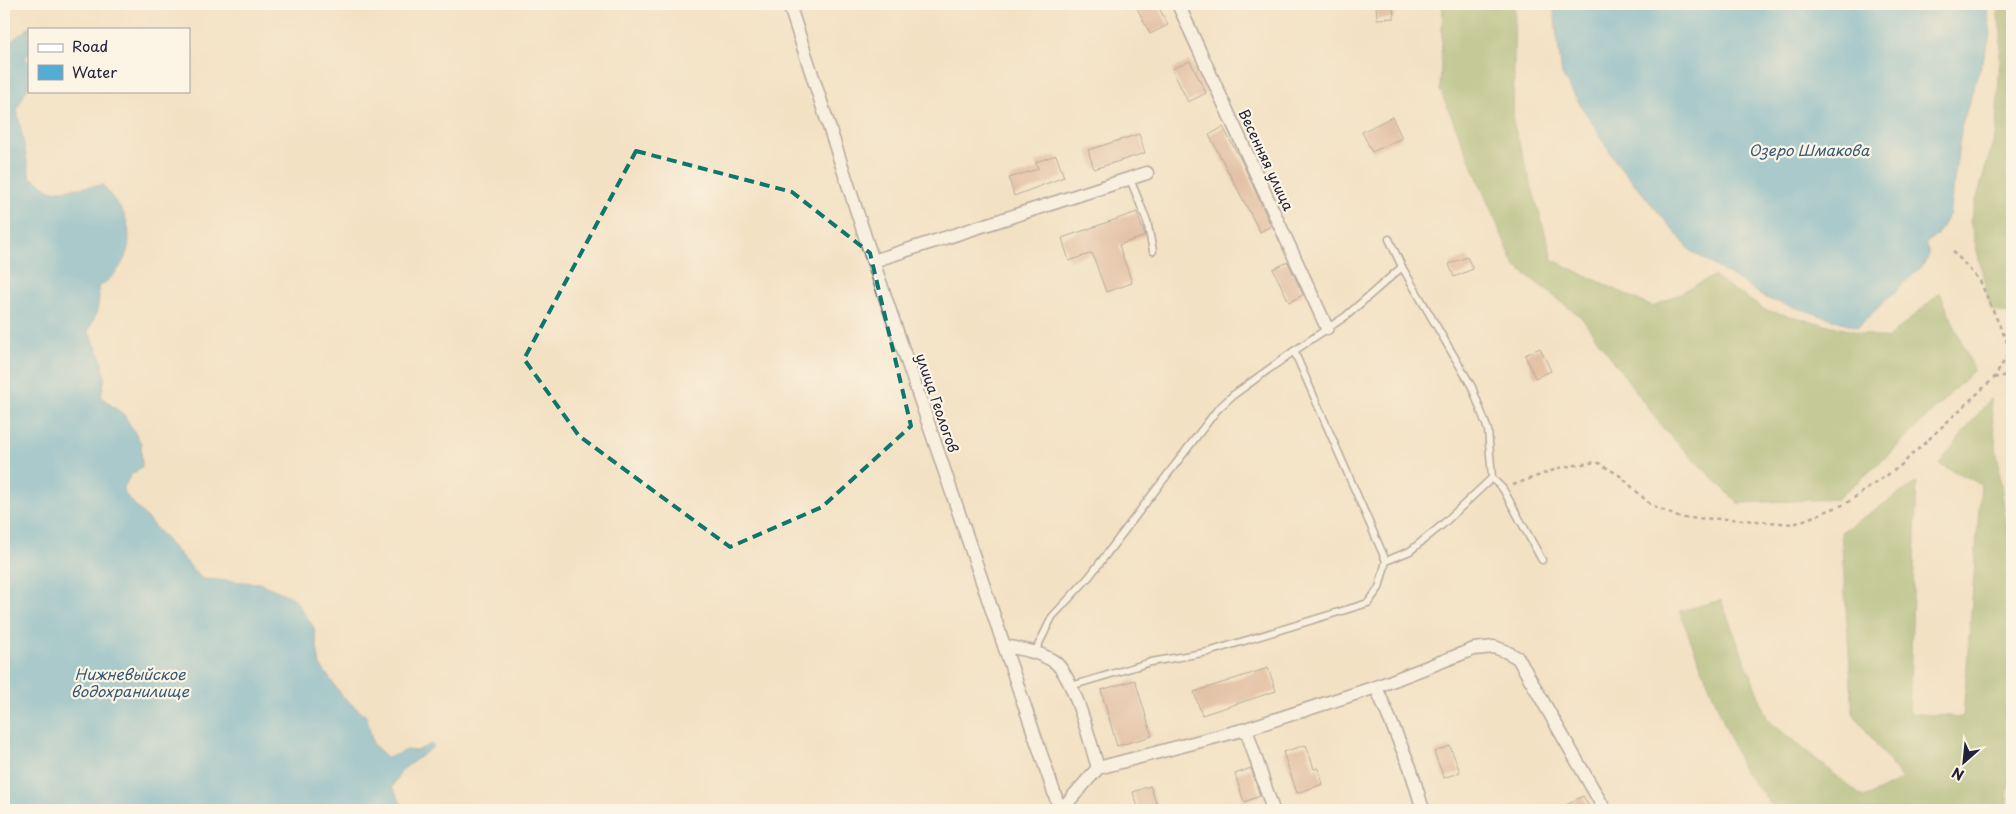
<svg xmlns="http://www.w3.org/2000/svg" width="2016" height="814" font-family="'Playpen Sans',sans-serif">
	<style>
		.forest { fill: #8cac60; stroke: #57674e }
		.water { fill: #53acd1; stroke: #3a6786 }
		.building { fill: #d29c84 }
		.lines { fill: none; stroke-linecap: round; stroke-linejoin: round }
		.lane-casing { stroke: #6b656b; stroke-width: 9 }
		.street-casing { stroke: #6b656b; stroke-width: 15 }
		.path { stroke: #6b656b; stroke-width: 2.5; stroke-dasharray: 4 4; stroke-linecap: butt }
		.lane { stroke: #fff; stroke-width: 6 }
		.street { stroke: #fff; stroke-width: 12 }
		.marked { fill: none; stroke: #0f766e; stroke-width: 4; stroke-dasharray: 10 6; stroke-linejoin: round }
		.labels { text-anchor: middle; stroke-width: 4.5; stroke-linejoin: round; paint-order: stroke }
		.street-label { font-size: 14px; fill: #22223b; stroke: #fcf5e5 }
		.water-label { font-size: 15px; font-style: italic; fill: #365977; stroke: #fcf5e5 }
	</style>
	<rect width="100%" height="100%" fill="#fcf5e5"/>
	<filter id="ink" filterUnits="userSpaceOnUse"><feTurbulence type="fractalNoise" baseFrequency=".02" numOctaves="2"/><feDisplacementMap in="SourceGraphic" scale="10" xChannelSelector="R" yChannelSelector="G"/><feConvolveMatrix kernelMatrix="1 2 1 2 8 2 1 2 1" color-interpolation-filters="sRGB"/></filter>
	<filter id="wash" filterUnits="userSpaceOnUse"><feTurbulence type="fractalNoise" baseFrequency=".0096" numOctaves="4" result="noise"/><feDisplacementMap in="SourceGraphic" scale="20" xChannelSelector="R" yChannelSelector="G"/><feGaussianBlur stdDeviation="1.12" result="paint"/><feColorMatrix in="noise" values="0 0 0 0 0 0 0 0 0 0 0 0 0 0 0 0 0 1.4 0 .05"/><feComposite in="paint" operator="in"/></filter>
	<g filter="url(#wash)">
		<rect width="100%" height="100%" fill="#f3e1c4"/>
		<g class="forest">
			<path d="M1443 4H1515L1513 122 1553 260 1653 307 1713 276 1765 310 1887 339 1940 293 1974 370 1888 456 1837 499 1738 503 1666 432 1580 316 1515 266 1440 90Z"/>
			<path d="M1996 4H2012V315L1991 310 1970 221 1996 133 2001 33Z"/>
			<path d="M1990 399 2012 570V752L2006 810H1776L1743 770 1679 611 1721 600 1768 720 1864 798 1902 779 1853 713 1841 532 1917 482 1909 713 1963 717 1981 484 1939 464Z"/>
		</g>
		<g class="water">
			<path d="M1553 4H1986L1991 34 1962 124 1949 215 1936 236 1926 243 1929 256 1923 265 1858 327 1768 299 1691 251 1616 162 1562 75Z"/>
			<path d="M31 26 33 29H29V53L25 58 29 62V84L17 109 30 177 52 191 103 185C109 195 121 206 125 217 136 245 123 273 98 287 101 303 96 317 88 331L100 355 105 377 101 397 124 415 141 443 142 467 131 475 124 487 125 494 202 579 259 583 294 598 314 628 320 665 343 697 366 716 373 744 388 758 406 750 416 751 432 744 433 747 402 770 392 787 405 810H4V40L10 42Z"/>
		</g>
		<g id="blocks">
			<g class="building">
				<path d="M1135 4H1157L1168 25 1150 34Z"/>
				<path d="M1376 4H1393L1394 18 1377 19Z"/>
				<path d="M1190 61 1206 93 1188 102 1172 69Z"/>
				<path d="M1392 117 1402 138 1372 152 1362 132Z"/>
				<path d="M1223 127 1242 162 1271 226 1260 232 1209 135Z"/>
				<path d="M1139 134 1145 153 1094 169 1088 150Z"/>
				<path d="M1056 155 1064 177 1014 196 1009 178 1038 169 1036 162Z"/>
				<path d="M1137 212 1145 236 1119 245 1132 283 1106 292 1092 253 1069 261 1062 238Z"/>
				<path d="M1467 257 1473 269 1454 277 1449 264Z"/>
				<path d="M1288 262 1303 295 1289 302 1273 269Z"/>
				<path d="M1540 348 1551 371 1535 378 1525 355Z"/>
				<path d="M1268 668 1276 691 1202 715 1194 692Z"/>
				<path d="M1135 680 1152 736 1117 746 1101 690Z"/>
				<path d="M1306 745 1314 769 1318 768 1323 784 1297 793 1283 752Z"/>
				<path d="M1450 746 1460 772 1444 778 1434 752Z"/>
				<path d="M1251 768 1260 796 1244 802 1235 774Z"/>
				<path d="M1150 786 1159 810H1139L1133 792Z"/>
				<path d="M1583 796 1591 810H1557Z"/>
			</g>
		</g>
	</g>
	<g filter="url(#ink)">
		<use href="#blocks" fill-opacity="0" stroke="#6b656b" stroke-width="1"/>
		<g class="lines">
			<defs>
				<g id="lane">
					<path d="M1130 179 1147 221 1153 251"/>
					<path d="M1492 478 1503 489 1542 560"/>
					<path d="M1386 561 1410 551 1442 525 1492 478 1488 430 1472 387 1402 267 1389 239"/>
					<path d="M1035 652 1052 617 1089 577 1217 410 1232 396 1294 351 1346 316 1402 267"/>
					<path d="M1071 686 1151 662 1208 652 1368 603 1379 588 1386 561 1294 351"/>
				</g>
				<g id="street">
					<path d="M789 4 873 261 1060 810"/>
					<path d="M1178 4 1327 328"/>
					<path d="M873 261 1147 173"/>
					<path d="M1005 646C1021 649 1042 652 1056 663 1075 681 1090 742 1098 768"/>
					<path d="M1376 687 1410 767 1423 810"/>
					<path d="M1246 729 1273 810"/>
					<path d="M1061 810 1098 768 1246 729 1376 687 1474 649 1494 647 1505 651 1518 658 1605 810"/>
				</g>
			</defs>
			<use href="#lane" class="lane-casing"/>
			<use href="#street" class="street-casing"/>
			<g class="path">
				<path d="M1953 251 1980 281 2010 349"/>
				<path d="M1994 378 2012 374"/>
				<path d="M1513 485 1562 467 1597 462 1619 475 1650 504 1680 518 1730 519 1794 524 1845 504 1899 467 1994 378 2012 348"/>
			</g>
			<use href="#lane" class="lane"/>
			<use href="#street" class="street"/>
		</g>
	</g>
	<path d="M0 0H2016V814H0ZM636 151 792 192 870 253 911 426 822 507 730 547 579 436 524 359Z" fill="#f3e1c4" fill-opacity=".55" fill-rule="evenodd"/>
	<path class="marked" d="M636 151 792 192 870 253 911 426 822 507 730 547 579 436 524 359Z"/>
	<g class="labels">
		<g class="street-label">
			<text transform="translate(1266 160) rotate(65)" y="5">Весенняя улица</text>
			<text transform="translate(937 403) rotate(71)" y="5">улица Геологов</text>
		</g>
		<g class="water-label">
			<text x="1809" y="156">Озеро Шмакова</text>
			<text x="130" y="680">Нижневыйское<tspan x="130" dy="17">водохранилище</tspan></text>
		</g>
	</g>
	<rect width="2016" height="814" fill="none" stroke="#fcf5e5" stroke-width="20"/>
	<rect x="28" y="28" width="162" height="65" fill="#fcf5e5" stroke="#a5a1a1"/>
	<rect x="38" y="44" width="25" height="8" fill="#ffffff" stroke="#a5a1a1"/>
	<text x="72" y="52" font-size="15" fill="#22223b">Road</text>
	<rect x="38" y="65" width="25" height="15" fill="#53acd1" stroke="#a5a1a1"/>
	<text x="72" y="78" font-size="15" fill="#22223b">Water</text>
	<g transform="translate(1964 762) rotate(207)" stroke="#fcf5e5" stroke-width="4" paint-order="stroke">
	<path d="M0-4L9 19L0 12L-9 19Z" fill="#22223b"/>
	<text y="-8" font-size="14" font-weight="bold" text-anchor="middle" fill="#22223b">N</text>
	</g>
</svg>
